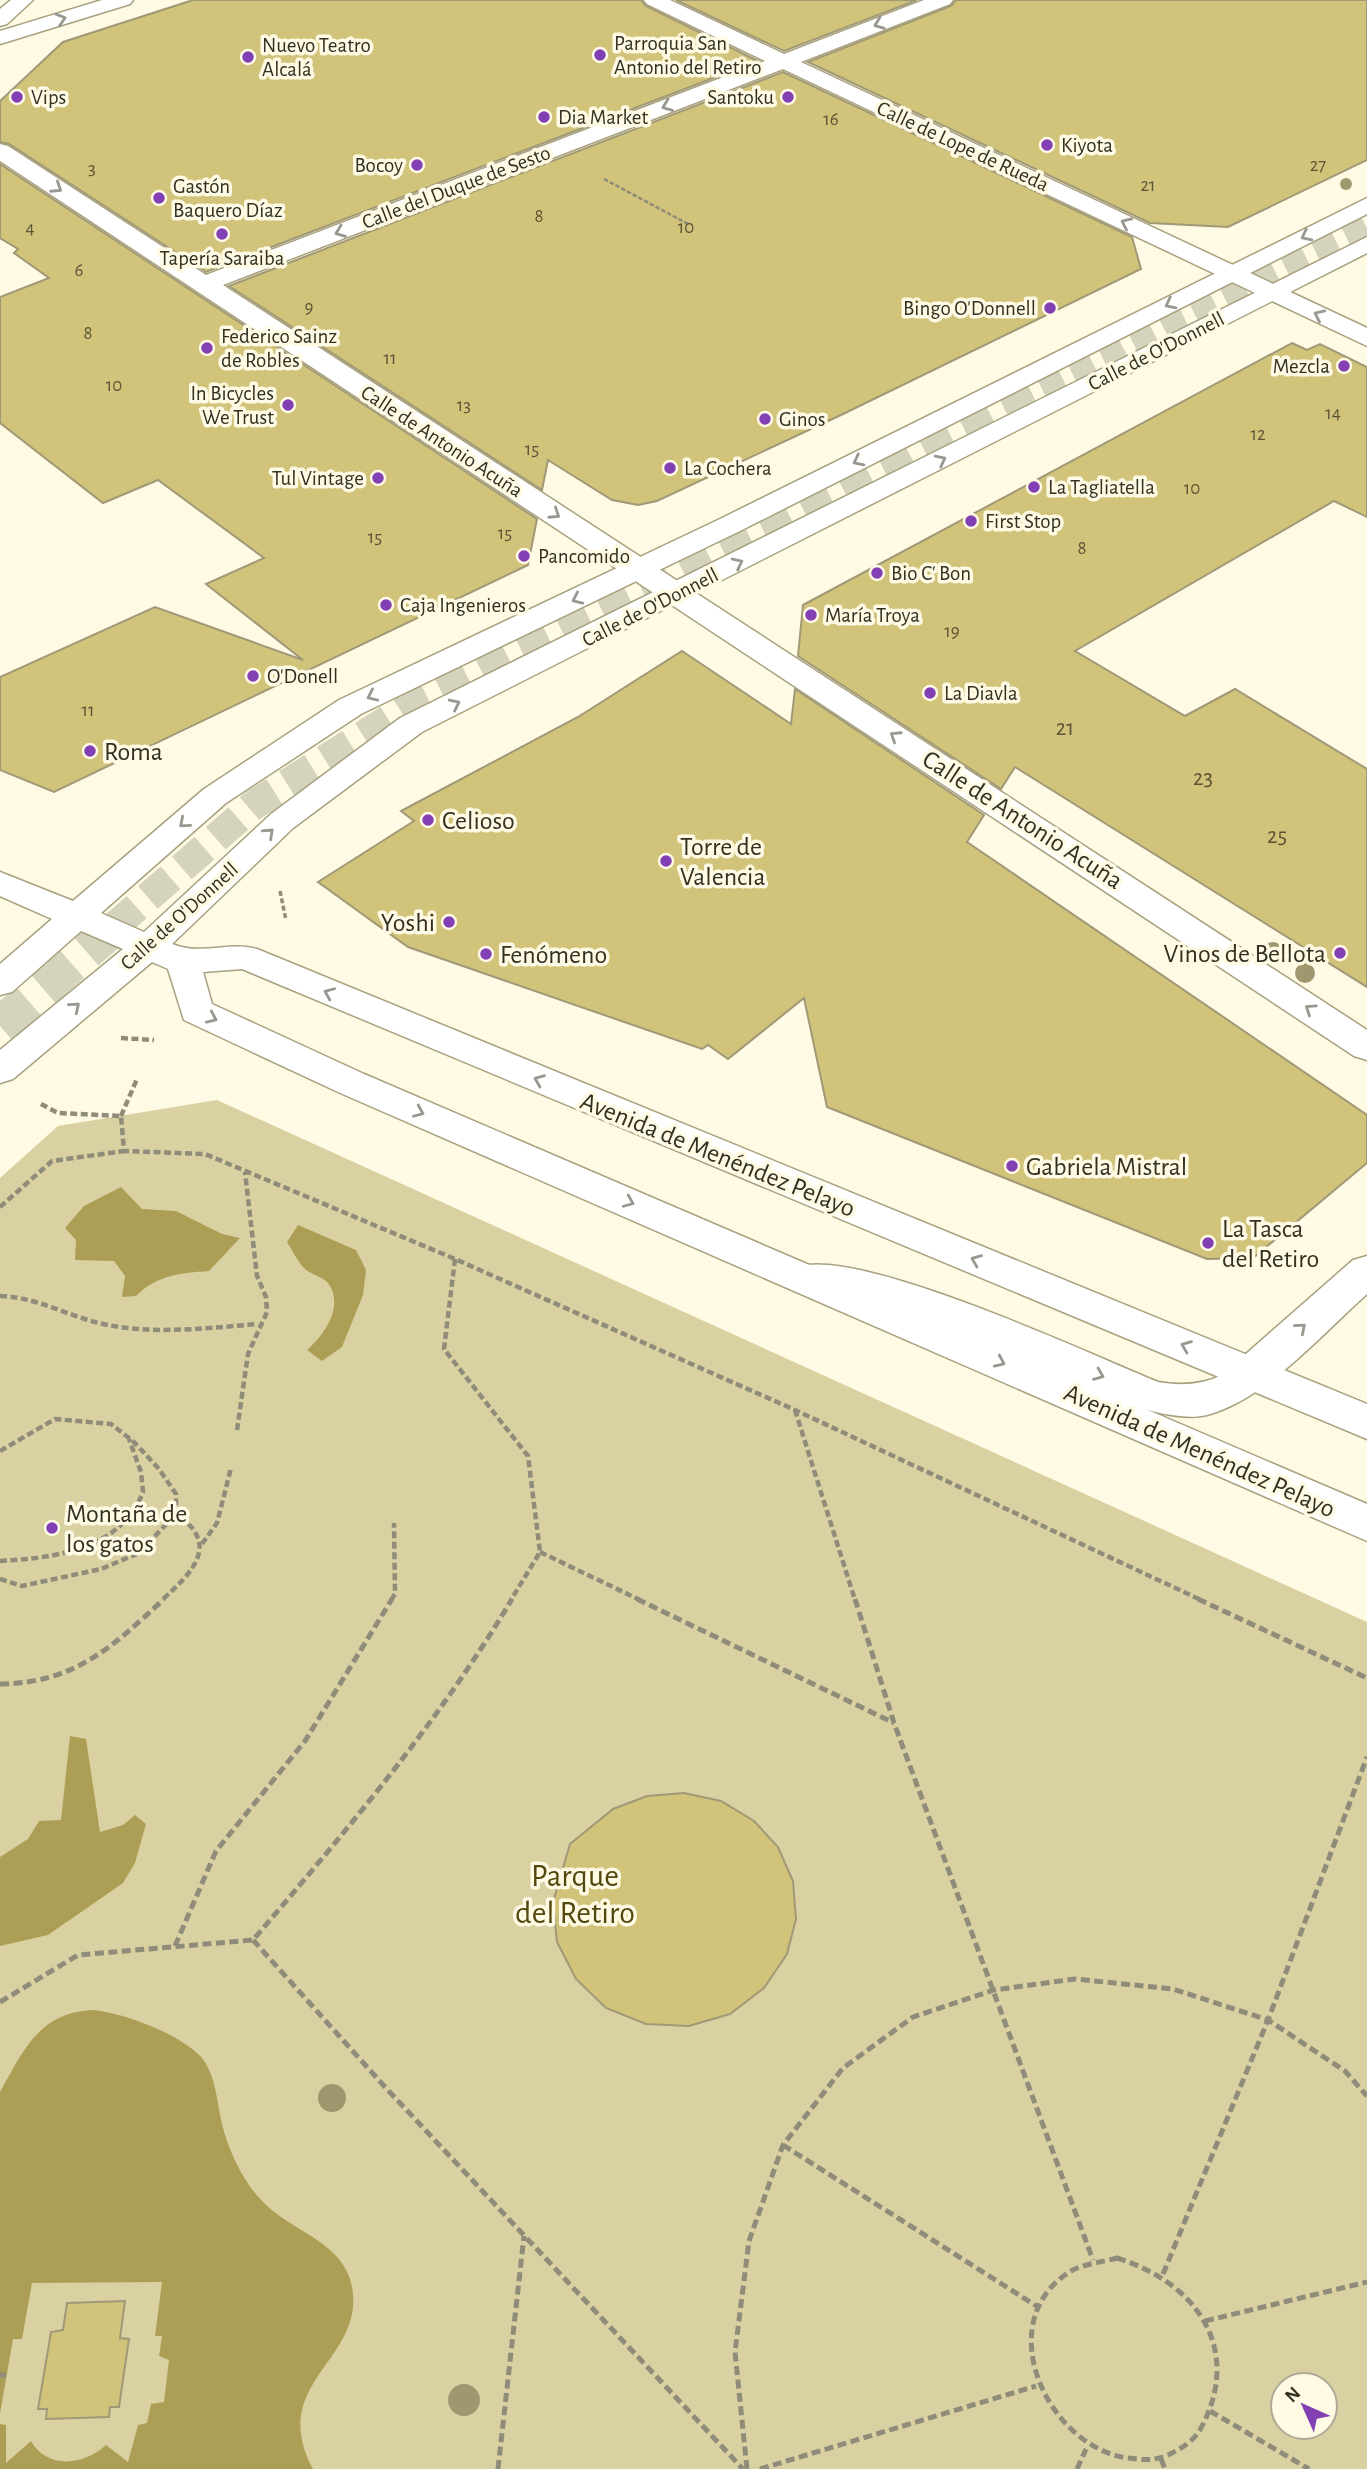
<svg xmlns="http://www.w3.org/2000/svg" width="1367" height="2469" font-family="'Alegreya Sans',sans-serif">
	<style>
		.green { fill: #dad1a2; fill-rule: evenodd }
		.water { fill: #ad9e56 }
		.building { fill: #d2c37a; stroke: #a09977; stroke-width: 2 }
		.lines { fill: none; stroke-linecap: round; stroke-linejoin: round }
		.major-tunnel-far2 { stroke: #d5d2bd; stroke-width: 23; stroke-dasharray: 23 11; stroke-linecap: butt }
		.major-tunnel-far1 { stroke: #d5d2bd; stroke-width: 30; stroke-dasharray: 30 15; stroke-linecap: butt }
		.major-tunnel { stroke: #d5d2bd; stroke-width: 38; stroke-dasharray: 38 19; stroke-linecap: butt }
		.minor-casing { stroke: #a8a17f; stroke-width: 3 }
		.major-casing { stroke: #a8a17f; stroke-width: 3 }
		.path-far3 { stroke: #8f8c7a; stroke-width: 2.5; stroke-dasharray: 4.5 2; stroke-linecap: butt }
		.path-far2 { stroke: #8f8c7a; stroke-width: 3.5; stroke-dasharray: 5 2.5; stroke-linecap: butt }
		.path-far1 { stroke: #8f8c7a; stroke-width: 4.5; stroke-dasharray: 7 3.5; stroke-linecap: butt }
		.path { stroke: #8f8c7a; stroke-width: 5; stroke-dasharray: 9 4.5; stroke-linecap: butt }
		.minor { fill: #fff; fill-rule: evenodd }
		.major { fill: #fff; fill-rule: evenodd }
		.tree { fill: #9f986e }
		.oneway { stroke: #999890 }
		.poi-dot { fill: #8340b4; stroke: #fefae4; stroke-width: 2.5 }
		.labels { text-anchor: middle; stroke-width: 7; stroke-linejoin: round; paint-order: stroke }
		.far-number-label { font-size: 19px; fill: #5b5538 }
		.far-poi-label { font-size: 21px; fill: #333022; stroke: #fefae4; text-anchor: start }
		.far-street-label { font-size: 21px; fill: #333022; stroke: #fefae4 }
		.number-label { font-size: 23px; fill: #5b5538 }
		.poi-label { font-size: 26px; fill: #333022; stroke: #fefae4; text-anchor: start }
		.street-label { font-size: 26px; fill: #333022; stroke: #fefae4 }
		.near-park-label { font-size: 32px; fill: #52470e; stroke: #fefae4 }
	</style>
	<rect width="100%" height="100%" fill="#fefae4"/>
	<path class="green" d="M217 1100 1367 1622V2469H0V1178L58 1126ZM1283 2385H1325V2427H1283Z"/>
	<g class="water">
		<path d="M121 1187 142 1209 176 1211 222 1234 240 1238 209 1271C180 1273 157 1275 136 1296L122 1297 125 1276 114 1261 75 1260 76 1240 65 1228 84 1206Z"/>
		<path d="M298 1225 356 1250 366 1270 363 1295 342 1347 322 1361 307 1350C324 1335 345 1306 328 1283 323 1277 312 1275 305 1269 298 1262 292 1250 287 1242Z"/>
		<path d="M70 1736 86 1739 100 1832 123 1825 135 1815 146 1824 135 1863 123 1883 48 1935 0 1946V1857L28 1839 39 1821 61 1820Z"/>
		<path d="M91 2010C122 2012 181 2034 202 2058 216 2076 217 2102 222 2124 229 2152 243 2182 264 2203 295 2234 349 2243 353 2294 359 2362 268 2385 313 2469H0V2424L6 2425V2463L31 2441C47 2469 83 2466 106 2445L128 2462 138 2425 147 2423 151 2404 164 2402 169 2360 159 2356 162 2336H155L162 2282 32 2283 22 2339H13L0 2414V2092C23 2051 39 2013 91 2010Z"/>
	</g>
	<g class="building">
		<path d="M193 0H641L646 6 758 61 206 272 9 144 0 142V101L63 42Z"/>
		<path d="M676 0H917L784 51Z"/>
		<path d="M956 0H1367V160L1228 227 1150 223 808 62 951 6Z"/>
		<path d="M783 72 1132 237 1141 269 841 415 657 501 638 505 612 500 548 460 542 490 229 286Z"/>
		<path d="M0 164 537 519 528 565 54 792 0 770V677L155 607 303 660 206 584 264 558 158 480 103 503 0 423V297L49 278 14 253 18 249 0 238Z"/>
		<path d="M1292 343 1307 350 1320 344 1367 367V517L1334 501 1075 651 1185 716 1235 689 1367 769V987L1015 767 1001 789 798 656 803 605Z"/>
		<path d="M682 651 791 724 795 689 984 815 967 842 1367 1115V1163L1253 1258 1207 1259 827 1107 804 998 728 1059 708 1045 702 1049 408 947 318 882 414 821 401 811 578 717Z"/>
		<path d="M684 1793 721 1801 754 1821 778 1847 793 1881 796 1919 787 1954 764 1988 730 2014 689 2026 646 2024 606 2008 576 1979 557 1942 553 1902 570 1844 613 1809 647 1796Z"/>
		<path d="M125 2301 120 2338 129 2339 119 2407H110L109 2417 46 2419 47 2409H38L51 2332 63 2330 67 2303Z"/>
	</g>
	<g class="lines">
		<path class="major-tunnel-far2" d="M1012 405 1367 228"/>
		<path class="major-tunnel-far1" d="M114 927 255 804 418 701 1015 403"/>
		<path class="major-tunnel" d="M0 1026 116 925"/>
		<defs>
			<g id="minor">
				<path d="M102 0H133L130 4 0 44V31Z"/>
				<path d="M644 0H670L784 54 924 0H953L950 4 801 62 1367 328V346L783 69 223 285 1367 1030V1060L1354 1056 0 161V144L8 146 206 275 765 61 647 4Z"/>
				<path d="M1367 1256V1294C1322 1334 1265 1400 1207 1415 1149 1430 999 1348 937 1325 892 1308 844 1304 798 1289L792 1278 798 1267C860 1247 1090 1354 1158 1382 1181 1386 1201 1385 1222 1375L1353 1260Z"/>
			</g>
			<g id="major">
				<path d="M11 0H33L7 24 0 26V9Z"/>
				<path d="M1367 198V214L740 531 361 714 226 803 101 913 144 932 271 814 400 718 1367 237V253L422 732 293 828 172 944C200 956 229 941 257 949L1367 1404V1439L242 969 203 972 212 1004 364 1074 1367 1504V1541L338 1092 184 1020 168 969 152 962 13 1079 0 1083V1050L123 949 81 931 12 992 0 995V964L52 919 0 896V872L73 901 204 789 339 700 720 519Z"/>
			</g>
		</defs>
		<use href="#minor" class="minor-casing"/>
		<use href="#major" class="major-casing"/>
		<path class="path-far3" d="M604 179 690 225"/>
		<path class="path-far2" d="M280 891 286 920"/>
		<g class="path-far1">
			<path d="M121 1038 154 1040"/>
			<path d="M41 1104 58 1113 121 1116 124 1151 205 1154 455 1259 795 1410 1201 1600"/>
			<path d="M121 1116 137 1079"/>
			<path d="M0 1207 52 1161 124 1151"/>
			<path d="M455 1259 444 1349 528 1456 540 1552 511 1600"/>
			<path d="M0 1296C37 1297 67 1316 103 1324 154 1335 207 1328 258 1324"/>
			<path d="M795 1410 855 1600"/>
			<path d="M237 1430 248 1354 267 1312 266 1297 257 1276 245 1172"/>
			<path d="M0 1451 55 1419 111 1424 134 1442 159 1469 176 1494V1514C221 1544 193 1572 162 1600"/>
			<path d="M202 1544 217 1523 231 1468"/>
			<path d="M540 1552 640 1600"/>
			<path d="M0 1561C54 1558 121 1550 143 1492L141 1472 129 1439"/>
			<path d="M0 1579 22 1586 101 1569 139 1553 176 1514"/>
			<path d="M391 1600 395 1594 394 1523"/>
		</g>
		<g class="path">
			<path d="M637 1599 894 1723"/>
			<path d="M855 1599 894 1723 1093 2260"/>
			<path d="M1198 1599 1367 1678"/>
			<path d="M0 1684C75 1683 112 1647 164 1599"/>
			<path d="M253 1940 385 2087 743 2469"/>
			<path d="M175 1946 216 1851 305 1741 392 1599"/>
			<path d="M0 2002 78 1955 253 1940C346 1831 439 1722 512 1599"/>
			<path d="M783 2145 1038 2307"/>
			<path d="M1117 2258C1195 2282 1244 2348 1201 2428 1194 2441 1181 2449 1168 2455 1154 2461 1143 2460 1127 2458 1047 2446 989 2321 1071 2271 1083 2264 1103 2262 1117 2258Z"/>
			<path d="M1163 2274 1268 2020 1367 1757"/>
			<path d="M1205 2321 1367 2282"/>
			<path d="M0 2375H6"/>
			<path d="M1210 2411 1309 2469"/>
			<path d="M1161 2459 1165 2469"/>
			<path d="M498 2469 524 2236"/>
			<path d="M747 2469 735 2352 749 2241 783 2145 843 2068 913 2017 994 1990 1075 1979 1173 1989 1268 2020 1345 2071 1367 2096"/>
			<path d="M760 2469 1036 2386"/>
			<path d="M1077 2469 1086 2449"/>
		</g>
		<use href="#minor" class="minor"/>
		<use href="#major" class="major"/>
	</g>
	<g class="tree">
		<circle cx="1346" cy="184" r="6"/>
		<circle cx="1273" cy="952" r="10"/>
		<circle cx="1305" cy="973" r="10"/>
		<circle cx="332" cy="2098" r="14"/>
		<circle cx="464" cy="2400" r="16"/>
	</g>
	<defs><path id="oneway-chevron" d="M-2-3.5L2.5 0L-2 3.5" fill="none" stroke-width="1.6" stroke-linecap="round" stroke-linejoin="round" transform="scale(1.75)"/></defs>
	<g class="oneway">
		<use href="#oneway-chevron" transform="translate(61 19) rotate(-17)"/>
		<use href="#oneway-chevron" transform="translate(879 24) rotate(159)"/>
		<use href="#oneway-chevron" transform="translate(667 106) rotate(159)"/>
		<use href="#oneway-chevron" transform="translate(57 188) rotate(33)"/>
		<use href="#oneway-chevron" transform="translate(1126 223) rotate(-155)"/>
		<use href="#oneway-chevron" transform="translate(340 232) rotate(159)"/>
		<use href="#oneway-chevron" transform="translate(1306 236) rotate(153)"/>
		<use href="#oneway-chevron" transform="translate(1170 304) rotate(153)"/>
		<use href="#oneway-chevron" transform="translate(1319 315) rotate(-155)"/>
		<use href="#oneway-chevron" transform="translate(941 460) rotate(-27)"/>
		<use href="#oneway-chevron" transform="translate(858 461) rotate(153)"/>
		<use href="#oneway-chevron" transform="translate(555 514) rotate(33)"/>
		<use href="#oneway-chevron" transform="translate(738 563) rotate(-27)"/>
		<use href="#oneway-chevron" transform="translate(577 599) rotate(155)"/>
		<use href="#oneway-chevron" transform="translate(372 696) rotate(155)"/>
		<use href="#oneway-chevron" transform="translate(455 704) rotate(-26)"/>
		<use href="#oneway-chevron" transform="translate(895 736) rotate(-147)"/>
		<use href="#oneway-chevron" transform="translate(184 823) rotate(139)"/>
		<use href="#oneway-chevron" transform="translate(269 833) rotate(-43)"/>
		<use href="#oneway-chevron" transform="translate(329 993) rotate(-157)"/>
		<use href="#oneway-chevron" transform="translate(75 1007) rotate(-40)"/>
		<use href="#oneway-chevron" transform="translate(1310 1009) rotate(-146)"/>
		<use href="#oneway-chevron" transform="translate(212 1018) rotate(24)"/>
		<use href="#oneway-chevron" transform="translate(539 1080) rotate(-158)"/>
		<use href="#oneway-chevron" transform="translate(419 1112) rotate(23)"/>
		<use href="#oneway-chevron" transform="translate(629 1202) rotate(23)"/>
		<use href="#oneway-chevron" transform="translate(976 1260) rotate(-158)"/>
		<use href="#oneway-chevron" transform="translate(1301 1328) rotate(-41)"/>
		<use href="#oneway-chevron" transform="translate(1186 1346) rotate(-158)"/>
		<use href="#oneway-chevron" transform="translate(1000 1362) rotate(24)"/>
		<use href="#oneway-chevron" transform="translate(1099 1375) rotate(22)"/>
	</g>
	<g class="poi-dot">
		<circle cx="600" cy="55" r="7"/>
		<circle cx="248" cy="57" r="7"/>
		<circle cx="17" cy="97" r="7"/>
		<circle cx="788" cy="97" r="7"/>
		<circle cx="544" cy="117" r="7"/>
		<circle cx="1047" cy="145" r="7"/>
		<circle cx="417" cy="165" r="7"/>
		<circle cx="159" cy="198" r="7"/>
		<circle cx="222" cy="234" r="7"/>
		<circle cx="1050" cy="308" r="7"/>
		<circle cx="207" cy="348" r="7"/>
		<circle cx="1344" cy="366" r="7"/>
		<circle cx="288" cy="405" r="7"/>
		<circle cx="765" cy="419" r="7"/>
		<circle cx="670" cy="468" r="7"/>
		<circle cx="378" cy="478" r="7"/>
		<circle cx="1034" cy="487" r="7"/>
		<circle cx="971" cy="521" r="7"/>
		<circle cx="524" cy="556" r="7"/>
		<circle cx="877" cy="573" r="7"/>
		<circle cx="386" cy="605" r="7"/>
		<circle cx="811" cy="615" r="7"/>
		<circle cx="253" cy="676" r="7"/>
		<circle cx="930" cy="693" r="7"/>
		<circle cx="90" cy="751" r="7"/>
		<circle cx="428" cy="820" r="7"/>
		<circle cx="666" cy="861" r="7"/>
		<circle cx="449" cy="922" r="7"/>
		<circle cx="1340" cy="953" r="7"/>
		<circle cx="486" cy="954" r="7"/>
		<circle cx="1012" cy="1166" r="7"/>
		<circle cx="1208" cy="1243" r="7"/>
		<circle cx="52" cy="1528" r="7"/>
	</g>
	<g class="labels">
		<g class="far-number-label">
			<text x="831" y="125">16</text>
			<text x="1318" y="171">27</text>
			<text x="92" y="174">3</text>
			<text x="1148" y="191">21</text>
			<text x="539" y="222">8</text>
			<text x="686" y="233">10</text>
			<text x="30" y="234">4</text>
			<text x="79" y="276">6</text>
			<text x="309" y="313">9</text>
			<text x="88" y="339">8</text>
			<text x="390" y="364">11</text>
			<text x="114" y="391">10</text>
			<text x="464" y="411">13</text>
			<text x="1333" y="419">14</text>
			<text x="1258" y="440">12</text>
			<text x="532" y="455">15</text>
			<text x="1192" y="494">10</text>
			<text x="505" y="539">15</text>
			<text x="375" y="543">15</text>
			<text x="1082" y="554">8</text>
			<text x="952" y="637">19</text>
			<text x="88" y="716">11</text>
		</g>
		<g class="far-poi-label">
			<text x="614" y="50">Parroquia San<tspan x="614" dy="24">Antonio del Retiro</tspan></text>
			<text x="262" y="52">Nuevo Teatro<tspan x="262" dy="24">Alcalá</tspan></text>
			<text x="31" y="104">Vips</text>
			<text x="774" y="104" text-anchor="end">Santoku</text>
			<text x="558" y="124">Dia Market</text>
			<text x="1061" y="152">Kiyota</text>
			<text x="403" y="172" text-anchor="end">Bocoy</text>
			<text x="173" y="193">Gastón<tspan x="173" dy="24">Baquero Díaz</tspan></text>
			<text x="222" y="265" text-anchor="middle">Tapería Saraiba</text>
			<text x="1036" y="315" text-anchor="end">Bingo O'Donnell</text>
			<text x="221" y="343">Federico Sainz<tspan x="221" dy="24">de Robles</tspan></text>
			<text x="1330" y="373" text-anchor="end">Mezcla</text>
			<text x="274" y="400" text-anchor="end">In Bicycles<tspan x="274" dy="24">We Trust</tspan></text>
			<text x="779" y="426">Ginos</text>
			<text x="684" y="475">La Cochera</text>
			<text x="364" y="485" text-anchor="end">Tul Vintage</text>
			<text x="1048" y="494">La Tagliatella</text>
			<text x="985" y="528">First Stop</text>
			<text x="538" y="563">Pancomido</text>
			<text x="891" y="580">Bio C' Bon</text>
			<text x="400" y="612">Caja Ingenieros</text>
			<text x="825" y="622">María Troya</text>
			<text x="267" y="683">O'Donell</text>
			<text x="944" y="700">La Diavla</text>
		</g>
		<g class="far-street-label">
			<text transform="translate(963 146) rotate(25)" y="7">Calle de Lope de Rueda</text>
			<text transform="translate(456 187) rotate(-21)" y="7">Calle del Duque de Sesto</text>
			<text transform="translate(1156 351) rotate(-27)" y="7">Calle de O'Donnell</text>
			<text transform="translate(442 441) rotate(33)" y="7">Calle de Antonio Acuña</text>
			<text transform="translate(650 607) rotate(-27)" y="7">Calle de O'Donnell</text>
			<text transform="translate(179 916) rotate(-42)" y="7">Calle de O'Donnell</text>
		</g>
		<g class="number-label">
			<text x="1065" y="735">21</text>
			<text x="1203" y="785">23</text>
			<text x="1277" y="843">25</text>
		</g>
		<g class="poi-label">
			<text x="104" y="760">Roma</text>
			<text x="442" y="829">Celioso</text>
			<text x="680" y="855">Torre de<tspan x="680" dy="30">Valencia</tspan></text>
			<text x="435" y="931" text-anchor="end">Yoshi</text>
			<text x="1326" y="962" text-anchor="end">Vinos de Bellota</text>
			<text x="500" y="963">Fenómeno</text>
			<text x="1026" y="1175">Gabriela Mistral</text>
			<text x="1222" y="1237">La Tasca<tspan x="1222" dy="30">del Retiro</tspan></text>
			<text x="66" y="1522">Montaña de<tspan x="66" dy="30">los gatos</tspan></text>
		</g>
		<g class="street-label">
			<text transform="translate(1023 819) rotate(33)" y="9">Calle de Antonio Acuña</text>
			<text transform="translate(718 1154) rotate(22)" y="9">Avenida de Menéndez Pelayo</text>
			<text transform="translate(1200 1450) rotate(24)" y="9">Avenida de Menéndez Pelayo</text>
		</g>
		<g class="near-park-label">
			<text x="575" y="1886">Parque<tspan x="575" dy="37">del Retiro</tspan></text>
		</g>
	</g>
	<g transform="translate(1304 2406) rotate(315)"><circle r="33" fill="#fefae4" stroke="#ada996" stroke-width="2"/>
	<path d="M0-5L12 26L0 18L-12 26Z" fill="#8340b4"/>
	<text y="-10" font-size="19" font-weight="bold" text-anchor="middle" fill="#333022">N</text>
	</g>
</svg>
